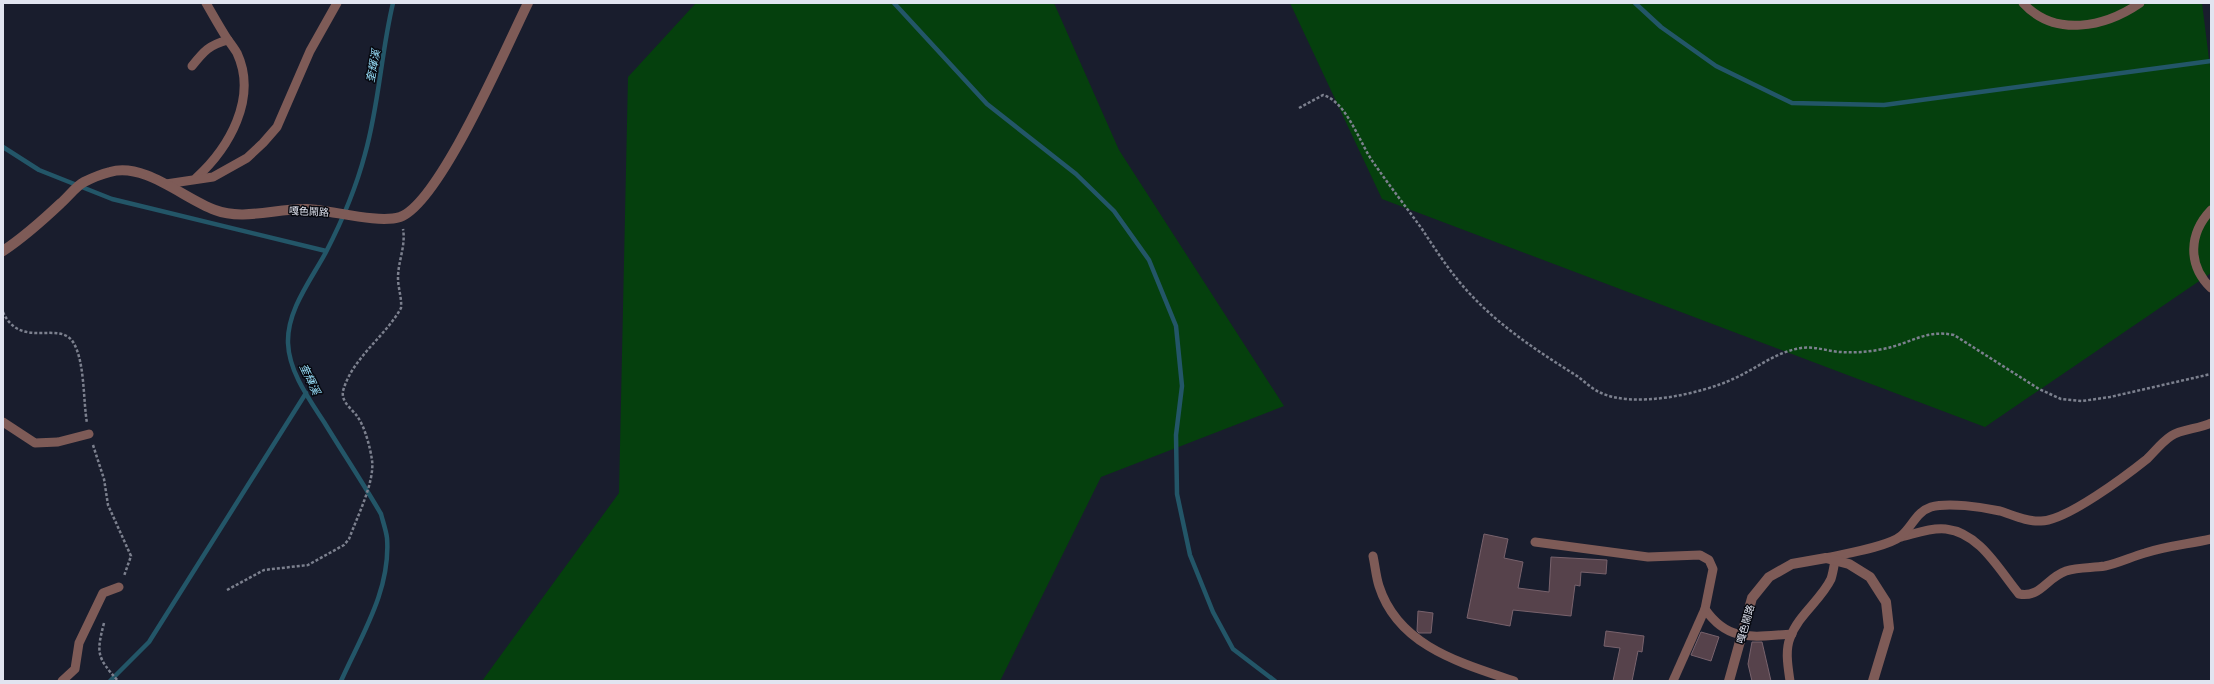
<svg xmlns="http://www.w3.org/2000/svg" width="2214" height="684" font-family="'DejaVu Sans','Noto Sans TC',sans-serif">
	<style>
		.green { fill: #05400d }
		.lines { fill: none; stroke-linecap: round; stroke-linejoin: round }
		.stream { stroke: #235668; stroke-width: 4.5 }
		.building { fill: #56424b; stroke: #78626c }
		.path { stroke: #7c808e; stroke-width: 2.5; stroke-dasharray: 3 2; stroke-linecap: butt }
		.service { stroke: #7e5b57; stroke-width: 9 }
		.minor { stroke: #7e5b57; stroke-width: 10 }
		.labels { text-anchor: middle; stroke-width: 3; stroke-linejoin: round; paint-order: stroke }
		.street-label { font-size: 10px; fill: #e1e4f0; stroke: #06080f }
		.water-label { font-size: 11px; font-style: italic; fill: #98def9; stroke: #06080f }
	</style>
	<rect width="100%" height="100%" fill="#191d2d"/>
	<g class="green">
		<path d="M696 3H1054L1119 150 1284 406 1101 477 1000 681H482L619 493 628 77Z"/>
		<path d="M1290 3H2202L2211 75V273L1985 427 1382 199Z"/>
	</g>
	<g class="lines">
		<g class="stream">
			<path d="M894 3 987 104 1076 174 1114 211 1149 260 1176 326 1182 386 1176 435 1177 494 1190 555 1213 612 1233 649 1275 681"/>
			<path d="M1635 3 1661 27 1716 66 1792 103 1884 105 2211 61"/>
			<path d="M3 147 39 170 112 199 326 251"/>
			<path d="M110 681 149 642 306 393"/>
			<path d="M341 681C361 636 391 590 387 538 386 530 383 522 381 514 363 483 343 453 324 422 309 399 289 372 288 343 287 310 311 280 326 252 342 221 356 188 365 154 379 105 381 53 393 3"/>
		</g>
	</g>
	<g class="building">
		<path d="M1484 534 1508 539 1504 558 1523 562 1518 588 1549 592 1551 557 1607 560 1606 574 1581 572 1580 586 1575 585 1571 616 1513 610 1510 626 1467 618Z"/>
		<path d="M1418 611 1433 613 1431 633H1419L1417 631Z"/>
		<path d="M1606 631 1644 636 1642 652 1638 651 1632 681H1613L1620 648 1604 646Z"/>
		<path d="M1701 632 1719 637 1711 661 1691 655Z"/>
		<path d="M1752 642H1762L1771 681H1752L1748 664Z"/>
	</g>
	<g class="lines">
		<g class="path">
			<path d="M1299 108 1323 95C1347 102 1359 142 1373 162 1389 185 1406 207 1422 229 1437 252 1452 275 1471 295 1502 328 1539 352 1577 376 1584 381 1591 388 1599 392 1632 409 1701 394 1733 379 1756 369 1775 352 1801 348 1814 346 1827 351 1840 352 1854 353 1868 352 1883 349 1910 344 1925 329 1954 335L2039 389 2061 399 2082 401 2110 397 2211 374"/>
			<path d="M3 312C20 350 59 320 73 342 85 361 83 400 87 423"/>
			<path d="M93 445 104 479 108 505 131 556 124 576"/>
			<path d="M227 590 264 570 308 565 344 545 349 539C357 517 375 482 372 460 370 447 365 427 357 416 352 409 341 402 343 391 352 358 385 337 401 308 402 298 398 288 398 278 398 261 406 246 403 229"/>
			<path d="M104 623C96 654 97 657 118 681"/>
		</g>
		<g class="service">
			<path d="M2023 3C2055 38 2105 27 2140 3"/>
			<path d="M192 66C204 51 209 45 228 40"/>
			<path d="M196 178C229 148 258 98 237 53 234 48 231 44 228 40 220 28 213 15 206 3"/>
			<path d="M166 184 213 177 247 158 263 143 277 127 310 51 337 3"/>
			<path d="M2211 210C2189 233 2187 265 2211 288"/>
			<path d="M3 422 35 443 58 442 89 434"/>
			<path d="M1901 537C1914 534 1932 527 1946 529 1980 533 1999 570 2019 594 2041 598 2046 578 2066 571 2078 567 2092 568 2105 566 2119 563 2131 557 2145 553 2166 546 2189 544 2211 539"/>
			<path d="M1535 542 1648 557 1700 555 1709 560 1713 569 1705 609C1729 644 1756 636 1792 634"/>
			<path d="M1373 556C1375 565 1376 577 1379 586 1398 646 1461 663 1514 681"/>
			<path d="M1826 558C1843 554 1888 547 1901 536 1912 527 1916 512 1931 507 1948 502 1982 507 2000 511 2013 515 2027 522 2041 521 2066 521 2127 475 2147 459 2155 451 2162 442 2171 436 2181 429 2199 429 2211 423"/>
			<path d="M62 681 75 669 79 643 103 593 119 587"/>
			<path d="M1673 681 1705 609"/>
			<path d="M1790 681C1788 667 1785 651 1790 638 1798 615 1821 600 1831 579 1833 573 1834 566 1835 560"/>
		</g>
		<g class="minor">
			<path d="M3 251C24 237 43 220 61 203 69 196 76 186 84 182 92 178 102 174 110 172 145 162 184 199 215 210 243 221 277 208 307 209 331 210 378 224 400 217 440 203 507 45 528 3"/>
			<path d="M1729 681 1752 598 1769 577 1792 564 1826 558 1849 564 1870 577 1886 602 1889 628 1873 681"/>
		</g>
	</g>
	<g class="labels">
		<g class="street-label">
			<text transform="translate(309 211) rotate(3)" y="4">嘎色鬧路</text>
			<text transform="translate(1745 624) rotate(-74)" y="4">嘎色鬧路</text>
		</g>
		<g class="water-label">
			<text transform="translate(373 66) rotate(-79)" y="4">奎輝溪</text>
			<text transform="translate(310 379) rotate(64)" y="4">奎輝溪</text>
		</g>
	</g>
	<rect width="2214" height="684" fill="none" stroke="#e1e4f0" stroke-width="8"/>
</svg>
